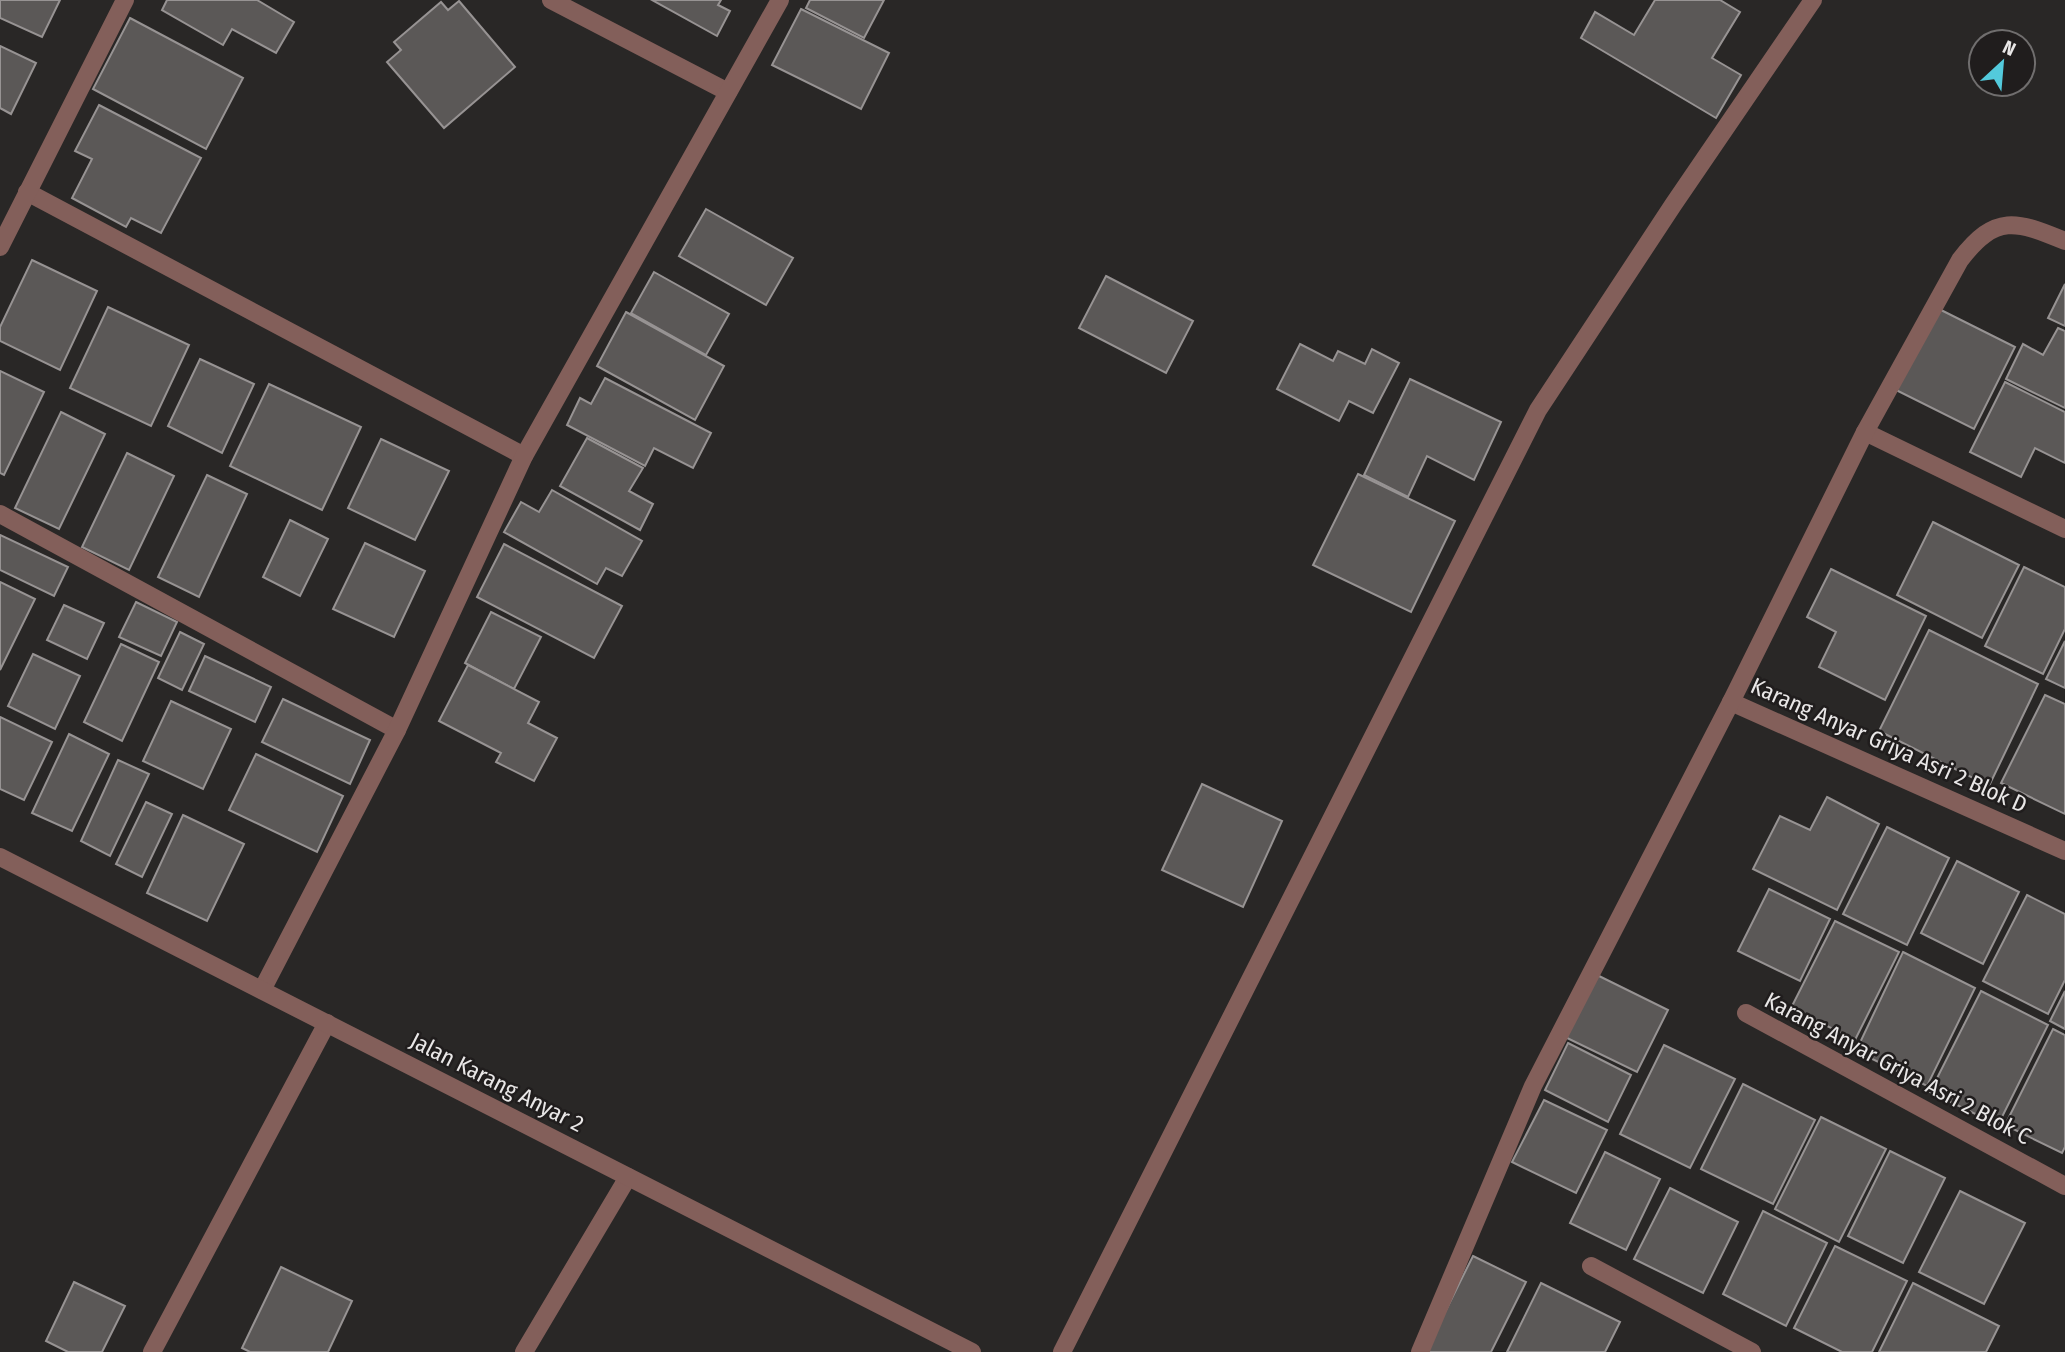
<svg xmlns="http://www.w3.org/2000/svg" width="2065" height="1352" font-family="'Fira Sans Condensed',sans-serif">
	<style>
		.building { fill: #5b5857; stroke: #979393; stroke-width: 2 }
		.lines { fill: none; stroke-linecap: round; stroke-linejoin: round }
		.minor { stroke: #835f5a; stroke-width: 18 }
		.tertiary { stroke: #835f5a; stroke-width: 18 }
		.labels { text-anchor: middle; stroke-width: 5; stroke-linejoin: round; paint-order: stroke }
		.street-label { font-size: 23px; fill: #e9e7e7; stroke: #201d1d }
	</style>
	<rect width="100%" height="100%" fill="#292726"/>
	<g class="building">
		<path d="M0 0H60L42 37 0 18Z"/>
		<path d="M167 0H257L294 22 276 53 232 29 223 45 162 10Z"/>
		<path d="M652 0H721L718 5 730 11 717 36Z"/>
		<path d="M810 0H884L864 38 806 8Z"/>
		<path d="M1655 0H1720L1740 12 1712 58 1741 75 1716 118 1581 38 1595 12 1634 35Z"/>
		<path d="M459 1 515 67 444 128 387 62 401 50 394 42 441 2 448 10Z"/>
		<path d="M801 9 889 53 861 109 772 65Z"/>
		<path d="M130 18 243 78 206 149 93 89Z"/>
		<path d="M0 46 36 63 11 114 0 108Z"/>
		<path d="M99 105 201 158 161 233 131 218 126 227 72 198 92 159 75 151Z"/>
		<path d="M706 209 793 258 766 305 679 256Z"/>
		<path d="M32 260 97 291 60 370 0 341V327Z"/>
		<path d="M654 272 729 314 706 355 631 313Z"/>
		<path d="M1106 276 1193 321 1166 373 1079 328Z"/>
		<path d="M2065 284V326L2048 318Z"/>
		<path d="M108 307 189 345 151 426 70 388Z"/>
		<path d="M1937 308 2015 347 1974 429 1896 390Z"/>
		<path d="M626 312 724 366 695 420 597 366Z"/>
		<path d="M2058 328 2065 331V408L2006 379 2023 344 2043 355Z"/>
		<path d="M1300 344 1333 361 1338 351 1365 364 1372 349 1399 363 1373 413 1349 401 1339 421 1277 389Z"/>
		<path d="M200 359 254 384 222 453 168 426Z"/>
		<path d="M0 371 44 392 4 475 0 473Z"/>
		<path d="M605 378 711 433 693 468 654 448 645 466 567 425 580 398 591 404Z"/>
		<path d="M1410 379 1501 422 1474 480 1427 456 1408 497 1364 475Z"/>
		<path d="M2005 382 2065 412V463L2035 448 2021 477 1970 452Z"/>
		<path d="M269 384 361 427 322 510 230 466Z"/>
		<path d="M61 412 105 434 59 529 15 508Z"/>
		<path d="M587 438 643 468 629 491 653 504 640 530 560 486Z"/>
		<path d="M381 439 449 471 415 540 348 508Z"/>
		<path d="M127 453 174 476 129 570 82 547Z"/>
		<path d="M1358 474 1455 521 1411 612 1313 565Z"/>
		<path d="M207 475 247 494 199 597 158 577Z"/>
		<path d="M552 490 642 541 622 576 606 568 597 584 504 532 521 502 539 512Z"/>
		<path d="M290 520 328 539 300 596 263 577Z"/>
		<path d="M1933 522 2019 565 1982 638 1897 595Z"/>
		<path d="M0 535 68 567 54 596 0 570Z"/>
		<path d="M365 543 425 571 394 637 333 609Z"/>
		<path d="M504 544 622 606 594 658 477 597Z"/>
		<path d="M2024 567 2065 587V629L2043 674 1985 646Z"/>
		<path d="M1831 569 1926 616 1885 700 1819 667 1836 632 1807 617Z"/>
		<path d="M0 582 35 599 0 670Z"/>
		<path d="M136 602 177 622 161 656 119 637Z"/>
		<path d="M64 605 104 623 87 659 47 640Z"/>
		<path d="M491 612 541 637 514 689 465 663Z"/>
		<path d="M1929 630 2038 684 1989 786 1879 731Z"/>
		<path d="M180 632 204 644 182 690 158 678Z"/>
		<path d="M2065 641V688L2046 679Z"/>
		<path d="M121 644 159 662 122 741 84 722Z"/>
		<path d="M33 654 80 676 55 729 8 706Z"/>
		<path d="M205 656 271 687 255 722 189 691Z"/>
		<path d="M468 665 539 702 528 723 557 738 534 781 496 762 501 753 439 721Z"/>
		<path d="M2045 695 2065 704V814L2001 783Z"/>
		<path d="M283 699 370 740 350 784 262 742Z"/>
		<path d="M171 701 231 729 203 789 143 761Z"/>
		<path d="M0 717 52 742 24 800 0 789Z"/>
		<path d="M69 734 109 754 72 831 32 813Z"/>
		<path d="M256 754 343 796 317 852 229 810Z"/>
		<path d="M118 760 149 774 110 856 81 841Z"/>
		<path d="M1202 784 1282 821 1243 907 1162 870Z"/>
		<path d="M1827 797 1879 824 1837 910 1753 869 1780 816 1810 830Z"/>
		<path d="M146 802 172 814 142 877 116 864Z"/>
		<path d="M183 815 244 844 207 921 147 893Z"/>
		<path d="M1887 827 1949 858 1907 945 1843 914Z"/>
		<path d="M1957 861 2019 892 1983 964 1921 933Z"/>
		<path d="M1769 889 1830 919 1800 981 1738 951Z"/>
		<path d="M2027 895 2065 914V980L2048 1014 1983 981Z"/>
		<path d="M1835 921 1899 952 1855 1040 1791 1008Z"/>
		<path d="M1903 952 1975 988 1927 1086 1856 1051Z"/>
		<path d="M1597 975 1668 1010 1637 1072 1565 1037Z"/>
		<path d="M1981 991 2048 1025 1998 1125 1930 1092Z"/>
		<path d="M2065 991V1029L2050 1021Z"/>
		<path d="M2053 1029 2065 1035V1147L2062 1153 2005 1125Z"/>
		<path d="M1568 1043 1631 1075 1608 1122 1545 1090Z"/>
		<path d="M1664 1045 1735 1079 1690 1168 1620 1134Z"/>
		<path d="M1743 1084 1815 1120 1773 1204 1701 1169Z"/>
		<path d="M1544 1100 1607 1130 1576 1193 1512 1162Z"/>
		<path d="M1821 1117 1886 1149 1839 1242 1775 1209Z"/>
		<path d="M1890 1151 1945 1178 1903 1263 1848 1236Z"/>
		<path d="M1605 1152 1660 1179 1626 1250 1570 1223Z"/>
		<path d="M1670 1188 1738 1222 1703 1293 1634 1259Z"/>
		<path d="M1960 1191 2025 1223 1984 1304 1919 1272Z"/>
		<path d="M1763 1211 1827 1243 1786 1326 1723 1294Z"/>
		<path d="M1835 1246 1907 1281 1872 1352H1842L1794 1328Z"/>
		<path d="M1473 1256 1526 1282 1491 1352H1425Z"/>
		<path d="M281 1267 352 1301 328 1352H250L242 1348Z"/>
		<path d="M74 1282 125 1306 102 1352H68L46 1341Z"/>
		<path d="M1541 1283 1620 1322 1605 1352H1507Z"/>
		<path d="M1913 1283 1999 1326 1986 1352H1879Z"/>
	</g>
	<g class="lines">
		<g class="minor">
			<path d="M551 0 728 92"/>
			<path d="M27 192 524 456"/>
			<path d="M0 247 125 0"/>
			<path d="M1865 432 2065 529"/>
			<path d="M0 514 397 730"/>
			<path d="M1731 702 2065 851"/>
			<path d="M262 990 397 730 524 456 780 0"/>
			<path d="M1746 1013 2065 1186"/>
			<path d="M1591 1266 1752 1352"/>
			<path d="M152 1352 327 1023"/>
			<path d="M524 1352 628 1177"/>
			<path d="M1062 1352 1538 410 1673 205 1813 0"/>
			<path d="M1420 1352 1533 1086 1731 702 1865 432 1960 260C1996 213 2016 221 2065 241"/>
		</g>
		<path class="tertiary" d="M0 857 972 1352"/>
	</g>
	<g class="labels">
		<g class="street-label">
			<text transform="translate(1889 745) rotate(24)" y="8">Karang Anyar Griya Asri 2 Blok D</text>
			<text transform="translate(1898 1068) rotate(28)" y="8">Karang Anyar Griya Asri 2 Blok C</text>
			<text transform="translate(497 1082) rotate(27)" y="8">Jalan Karang Anyar 2</text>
		</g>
	</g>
	<g transform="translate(2002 63) rotate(26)"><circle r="33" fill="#201d1d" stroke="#706e6e" stroke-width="2"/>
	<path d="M0-5L12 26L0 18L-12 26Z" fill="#53cadc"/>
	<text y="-10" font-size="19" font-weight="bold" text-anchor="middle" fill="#e9e7e7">N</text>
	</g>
</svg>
